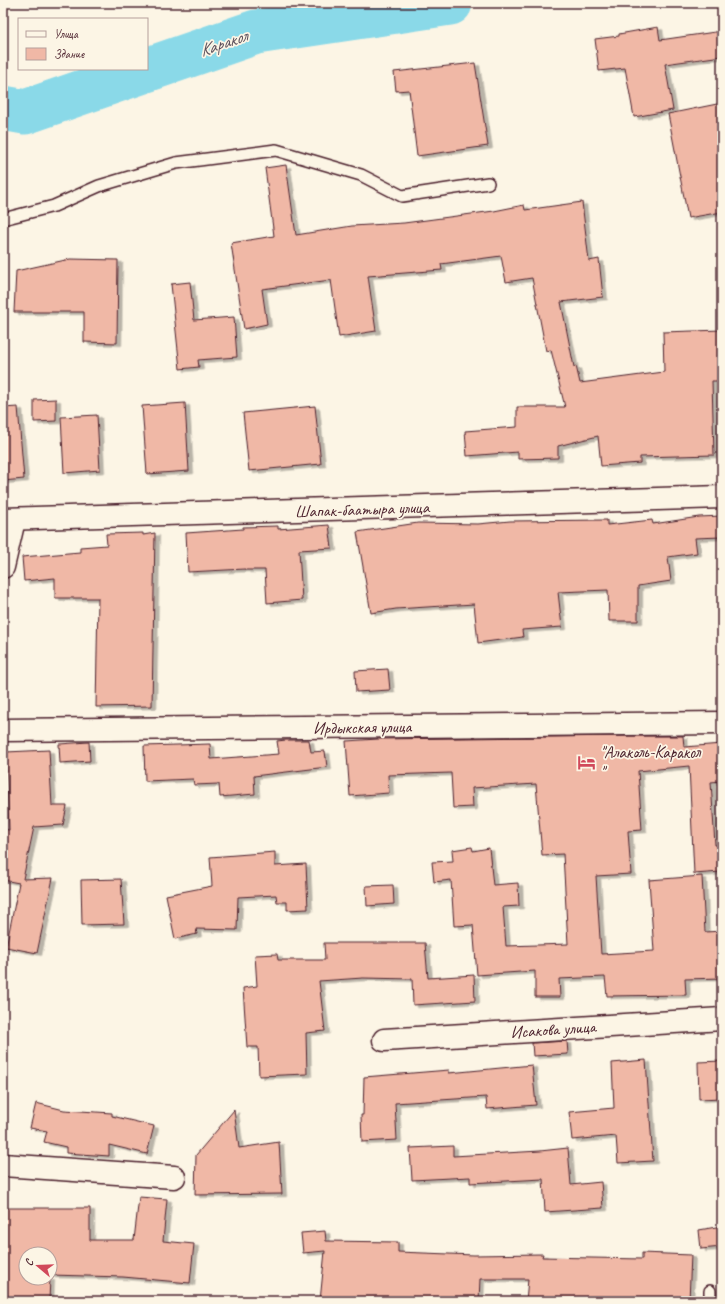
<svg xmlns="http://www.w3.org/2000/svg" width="725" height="1304" font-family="Caveat,sans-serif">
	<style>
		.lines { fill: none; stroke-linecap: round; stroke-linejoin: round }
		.river { stroke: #8ad9e8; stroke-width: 45 }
		.building { fill: #f0b8a6; stroke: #4a1f2b; filter: url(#shadow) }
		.service-casing { stroke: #4a1f2b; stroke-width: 14 }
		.minor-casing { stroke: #4a1f2b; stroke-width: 25 }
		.service { stroke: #fcf5e5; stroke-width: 11 }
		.minor { stroke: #fcf5e5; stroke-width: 22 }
		.labels { text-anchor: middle; stroke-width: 3.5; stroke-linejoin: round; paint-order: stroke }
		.street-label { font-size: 17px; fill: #4a1f2b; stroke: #fcf5e5 }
		.poi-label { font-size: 17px; fill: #4a1f2b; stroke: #fcf5e5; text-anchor: start }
		.water-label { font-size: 18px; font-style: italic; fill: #5a4e5a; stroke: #fcf5e5 }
	</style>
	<defs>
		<filter id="shadow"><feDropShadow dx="4.5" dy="2.5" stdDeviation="0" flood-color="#0004"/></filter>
	</defs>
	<rect width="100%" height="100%" fill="#fcf5e5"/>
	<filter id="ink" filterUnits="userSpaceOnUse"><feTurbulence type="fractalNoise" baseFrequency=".025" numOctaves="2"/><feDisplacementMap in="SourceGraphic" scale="8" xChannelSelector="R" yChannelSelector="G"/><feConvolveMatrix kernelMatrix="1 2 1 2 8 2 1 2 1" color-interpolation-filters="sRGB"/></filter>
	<g filter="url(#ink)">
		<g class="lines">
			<path class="river" d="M3 108 25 112 256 32 450 3"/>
		</g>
		<g class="building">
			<path d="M658 27 660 40 722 31V56L665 64 673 110 634 117 625 68 599 71 595 39 619 36V34Z"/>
			<path d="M475 63 488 146 417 156 409 90 396 91 394 72Z"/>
			<path d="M722 103V212L688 218 668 114Z"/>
			<path d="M286 165 296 235 352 226 404 223 494 211 524 205 525 210 582 202 589 261 599 259 603 297 561 302 574 367 576 366 580 383 664 372 663 332 722 330V381H712L714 455 640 457V463L601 466 598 436 558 446V458L518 459V452L467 456 465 431 517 427V407H565L551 350 546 351 532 278 506 282 501 256 441 264 442 270 368 276 376 331 339 337 331 280 262 289 267 324 244 329 231 243 274 236 265 168Z"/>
			<path d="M70 259 118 260 117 343 84 342V312H14L16 271Z"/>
			<path d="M190 282 194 320 234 317 237 357 198 360 199 367 180 369 171 284Z"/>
			<path d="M56 399V421L34 422V400Z"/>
			<path d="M185 403 189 471 147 474 142 406Z"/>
			<path d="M315 406 321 464 249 471 243 413Z"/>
			<path d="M18 407 24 479 3 481V408Z"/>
			<path d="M97 415 100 470 64 473 61 417Z"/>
			<path d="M722 516V537L695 538 697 553 668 557 671 581 638 586V621H609L608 590 558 592 562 627 522 630 523 637 478 643 474 604 396 609 371 613 357 532 418 523 478 524 510 521 607 520V525L652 520 653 524 699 517Z"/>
			<path d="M329 525 332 548 299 550 302 600 267 603 265 570H245V569L188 572 186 533 243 529V527L278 526V529Z"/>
			<path d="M143 533V535L155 533 152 706 96 707 98 598H55V578L24 581 22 557 80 552V547L107 545 106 534Z"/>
			<path d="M388 669 390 690 356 692 355 671Z"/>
			<path d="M629 736H683L684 747 722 744V781L711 782 715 845H719L721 872 694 874 689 766 638 771 642 830 628 831 631 874 596 876 601 954 654 951 649 880 702 876 705 932 722 931V978L685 979 686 995 607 996 605 977 559 979 560 997H535V971L477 975 473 925 454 926 451 880 434 882 432 862 453 861 452 850 472 847 473 851 489 848 493 885 518 883 519 906 503 907 506 946 568 944 563 854 542 855 536 784 472 788 473 807 453 808 451 773 388 775 389 793 350 796 346 741 378 739Z"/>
			<path d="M286 740H309L311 752 325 751 327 767 254 776 255 794 220 797 219 784 194 785 193 779 145 781 144 746 210 744 211 759 279 754 277 741Z"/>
			<path d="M89 742 90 761 60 763 59 744Z"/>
			<path d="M49 750 52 806H67L63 825 34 827 23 879 53 878 37 953 6 947 19 883 3 880V829L9 830 6 752Z"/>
			<path d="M275 852V866L306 864 308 909 287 910V902H277L276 895 238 897 237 930 196 929 197 934 175 939 166 895 212 886 210 857Z"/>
			<path d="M121 879 124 924 82 925 81 880Z"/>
			<path d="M393 885 394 904 367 906 366 886Z"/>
			<path d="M324 943H425L428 978 474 975 475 1001 413 1005 412 979 363 978 319 981 325 1031 306 1033 307 1074 259 1076 258 1047H247L243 988 257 986 255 955 277 954 278 960H325Z"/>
			<path d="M567 1041 568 1054 533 1056 532 1043Z"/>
			<path d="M646 1060 653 1161 618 1163 616 1136 572 1140 569 1112 614 1108 612 1063Z"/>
			<path d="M722 1061V1098L699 1099 698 1062Z"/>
			<path d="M532 1065 536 1105 487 1109 486 1097 395 1103 397 1140 362 1142 361 1115H363L364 1077 449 1070V1073Z"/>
			<path d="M36 1103 64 1110 112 1113V1116L154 1126 147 1154 109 1145V1156L66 1153V1147L44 1142 47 1131 30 1128Z"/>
			<path d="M234 1110 239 1148 279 1142 282 1194 195 1195 196 1155Z"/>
			<path d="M453 1146V1156L540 1151 568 1148 571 1185 601 1182 603 1208 545 1212 543 1179 470 1183V1177L412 1180 410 1148Z"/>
			<path d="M139 1197 167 1199 163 1241 194 1244 190 1283 123 1277 50 1275V1254H26V1278H50L49 1301H3V1208H90V1240H134Z"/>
			<path d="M722 1226V1247L701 1249 699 1230Z"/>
			<path d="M325 1231 326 1241 398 1242V1252L474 1255 543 1254 542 1257 642 1259V1253L691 1255 689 1301H526L528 1279H480L479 1301H320L325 1251 303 1253 301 1233Z"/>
		</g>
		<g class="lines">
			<defs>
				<g id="service">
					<path d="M3 219 54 206 99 186 176 163 276 150 361 175 402 196 488 183"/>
					<path d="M710 1291V1301"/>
				</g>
				<g id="minor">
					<path d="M3 519 722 497"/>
					<path d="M3 567 14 520"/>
					<path d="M3 730 722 723"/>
					<path d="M384 1040 722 1019"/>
					<path d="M3 1165 174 1177"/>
				</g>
			</defs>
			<use href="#service" class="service-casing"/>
			<use href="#minor" class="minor-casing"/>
			<use href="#service" class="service"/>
			<use href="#minor" class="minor"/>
		</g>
	</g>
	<defs>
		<symbol id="hotel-bare" viewBox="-9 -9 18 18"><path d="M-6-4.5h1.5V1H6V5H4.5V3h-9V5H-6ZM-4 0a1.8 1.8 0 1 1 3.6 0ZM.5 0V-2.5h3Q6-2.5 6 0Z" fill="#d1495b" stroke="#fcf5e5" stroke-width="2.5" paint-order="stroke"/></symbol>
	</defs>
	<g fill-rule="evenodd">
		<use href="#hotel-bare" x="574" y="750" width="25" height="25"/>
	</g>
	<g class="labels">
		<g class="street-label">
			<text transform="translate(362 509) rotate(-2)" y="6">Шапак-баатыра улица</text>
			<text transform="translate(362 727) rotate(-1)" y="6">Ирдыкская улица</text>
			<text transform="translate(553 1029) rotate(-4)" y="6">Исакова улица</text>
		</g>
		<g class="poi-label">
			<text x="600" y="758">"Алаколь-Каракол<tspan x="600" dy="20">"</tspan></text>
		</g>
		<g class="water-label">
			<text transform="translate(223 43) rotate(-19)" y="6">Каракол</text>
		</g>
	</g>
	<rect width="725" height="1304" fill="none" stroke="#fcf5e5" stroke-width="16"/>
	<rect x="8" y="8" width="709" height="1288" fill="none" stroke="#4a1f2b" stroke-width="1.5" filter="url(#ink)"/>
	<rect x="18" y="18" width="130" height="52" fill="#fcf5e5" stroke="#b59f9b"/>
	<rect x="26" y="31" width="20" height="6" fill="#fcf5e5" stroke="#b59f9b"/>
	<text x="54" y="38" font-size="12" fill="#4a1f2b">Улица</text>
	<rect x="26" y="48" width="20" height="12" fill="#f0b8a6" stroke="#b59f9b"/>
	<text x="54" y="58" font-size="12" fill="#4a1f2b">Здание</text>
	<g transform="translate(38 1266) rotate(289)"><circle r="19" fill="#fcf5e5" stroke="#b59f9b"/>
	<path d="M0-3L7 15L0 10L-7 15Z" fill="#d1495b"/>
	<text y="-6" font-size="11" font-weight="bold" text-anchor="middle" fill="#4a1f2b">С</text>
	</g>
</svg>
